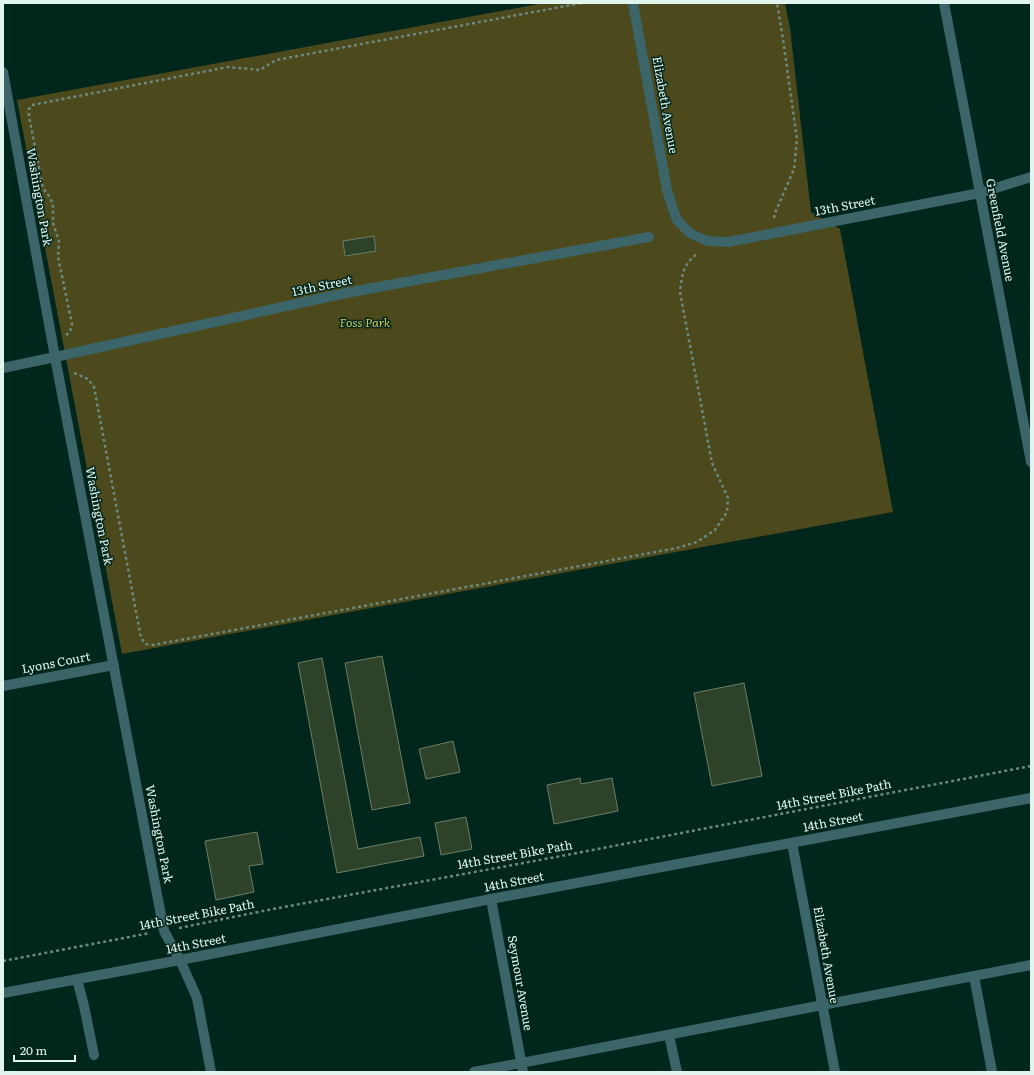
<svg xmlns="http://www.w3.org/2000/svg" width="1034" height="1075" font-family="Literata,serif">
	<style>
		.green { fill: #4c491c }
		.building { fill: #2e4129; stroke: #6b7f65 }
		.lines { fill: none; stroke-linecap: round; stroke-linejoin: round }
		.path { stroke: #6c8980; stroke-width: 2.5; stroke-dasharray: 3 3; stroke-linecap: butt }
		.service { stroke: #3c656a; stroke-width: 10 }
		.minor { stroke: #3c656a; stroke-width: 10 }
		.tertiary { stroke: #3c656a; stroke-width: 10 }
		.labels { text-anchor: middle; stroke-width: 3; stroke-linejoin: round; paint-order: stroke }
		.street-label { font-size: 12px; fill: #e1f5ee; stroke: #01271d }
		.park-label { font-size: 12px; font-style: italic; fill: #cfc756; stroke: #01271d }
	</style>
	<rect width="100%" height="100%" fill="#01271d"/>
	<path class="green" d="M544 3H785L790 28 811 212 840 229 893 512 122 654 17 100Z"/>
	<g class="building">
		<path d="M374 236 376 251 345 256 343 241Z"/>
		<path d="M382 656 410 803 372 810 345 663Z"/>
		<path d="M322 658 358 849 420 837 424 856 337 873 298 663Z"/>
		<path d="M744 683 762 776 712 786 694 693Z"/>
		<path d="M453 741 460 772 426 779 419 749Z"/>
		<path d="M580 778 581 784 612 778 618 811 554 824 547 785Z"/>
		<path d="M466 817 472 849 441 855 435 823Z"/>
		<path d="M257 832 263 864 249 866 254 892 216 900 205 841Z"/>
	</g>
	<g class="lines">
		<g class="path">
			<path d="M774 218 775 213 794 169 797 140 783 39 777 3"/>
			<path d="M66 335 70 332 72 324 58 257 59 241 53 223V204L49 196 43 188 29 116V109L32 105 228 67 260 70 276 60 582 3"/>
			<path d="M74 373 88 379 94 387 141 638 146 644 153 645 677 548 697 542 715 530 727 512 728 498 712 463 680 292C682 275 683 264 698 253"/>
			<path d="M179 928 273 909 556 857 1031 766"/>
			<path d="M3 961 150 933"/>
		</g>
		<g class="service">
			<path d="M55 357 346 293 649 237"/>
			<path d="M974 976 992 1072"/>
			<path d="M77 979 84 1006 94 1055"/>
			<path d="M669 1035 677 1072"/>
			<path d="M474 1072 1031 965"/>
		</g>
		<g class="minor">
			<path d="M633 3 667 190 674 212 677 220 691 234 708 241 728 242 980 193 1031 177"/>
			<path d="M944 3 1031 462"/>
			<path d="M3 72 55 357 164 931 180 960 197 998 211 1072"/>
			<path d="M3 368 55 357"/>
			<path d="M3 686 114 665"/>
			<path d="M792 843 835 1072"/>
			<path d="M491 899 523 1072"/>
		</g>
		<path class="tertiary" d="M3 993 180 960 491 899 1031 798"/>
	</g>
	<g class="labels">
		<g class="street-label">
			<text transform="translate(665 105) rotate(80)" y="4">Elizabeth Avenue</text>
			<text transform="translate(39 197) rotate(80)" y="4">Washington Park</text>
			<text transform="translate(845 206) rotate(-11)" y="4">13th Street</text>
			<text transform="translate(1000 230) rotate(79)" y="4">Greenfield Avenue</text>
			<text transform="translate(322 286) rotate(-12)" y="4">13th Street</text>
			<text transform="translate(99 516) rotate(79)" y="4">Washington Park</text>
			<text transform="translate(56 663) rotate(-11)" y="4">Lyons Court</text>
			<text transform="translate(834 795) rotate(-11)" y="4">14th Street Bike Path</text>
			<text transform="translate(833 822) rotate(-11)" y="4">14th Street</text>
			<text transform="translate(159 834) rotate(79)" y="4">Washington Park</text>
			<text transform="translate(515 855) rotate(-10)" y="4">14th Street Bike Path</text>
			<text transform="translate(514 882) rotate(-11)" y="4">14th Street</text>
			<text transform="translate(197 915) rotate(-11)" y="4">14th Street Bike Path</text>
			<text transform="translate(196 944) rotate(-11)" y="4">14th Street</text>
			<text transform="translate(826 955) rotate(80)" y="4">Elizabeth Avenue</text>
			<text transform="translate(520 983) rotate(80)" y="4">Seymour Avenue</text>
		</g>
		<g class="park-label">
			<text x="365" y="327">Foss Park</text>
		</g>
	</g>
	<rect width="1034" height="1075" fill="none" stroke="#e1f5ee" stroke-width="8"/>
	<path d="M14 1055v6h61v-6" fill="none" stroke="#e1f5ee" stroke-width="2"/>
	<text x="20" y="1055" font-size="12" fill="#e1f5ee" stroke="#01271d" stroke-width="3" paint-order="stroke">20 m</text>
</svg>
